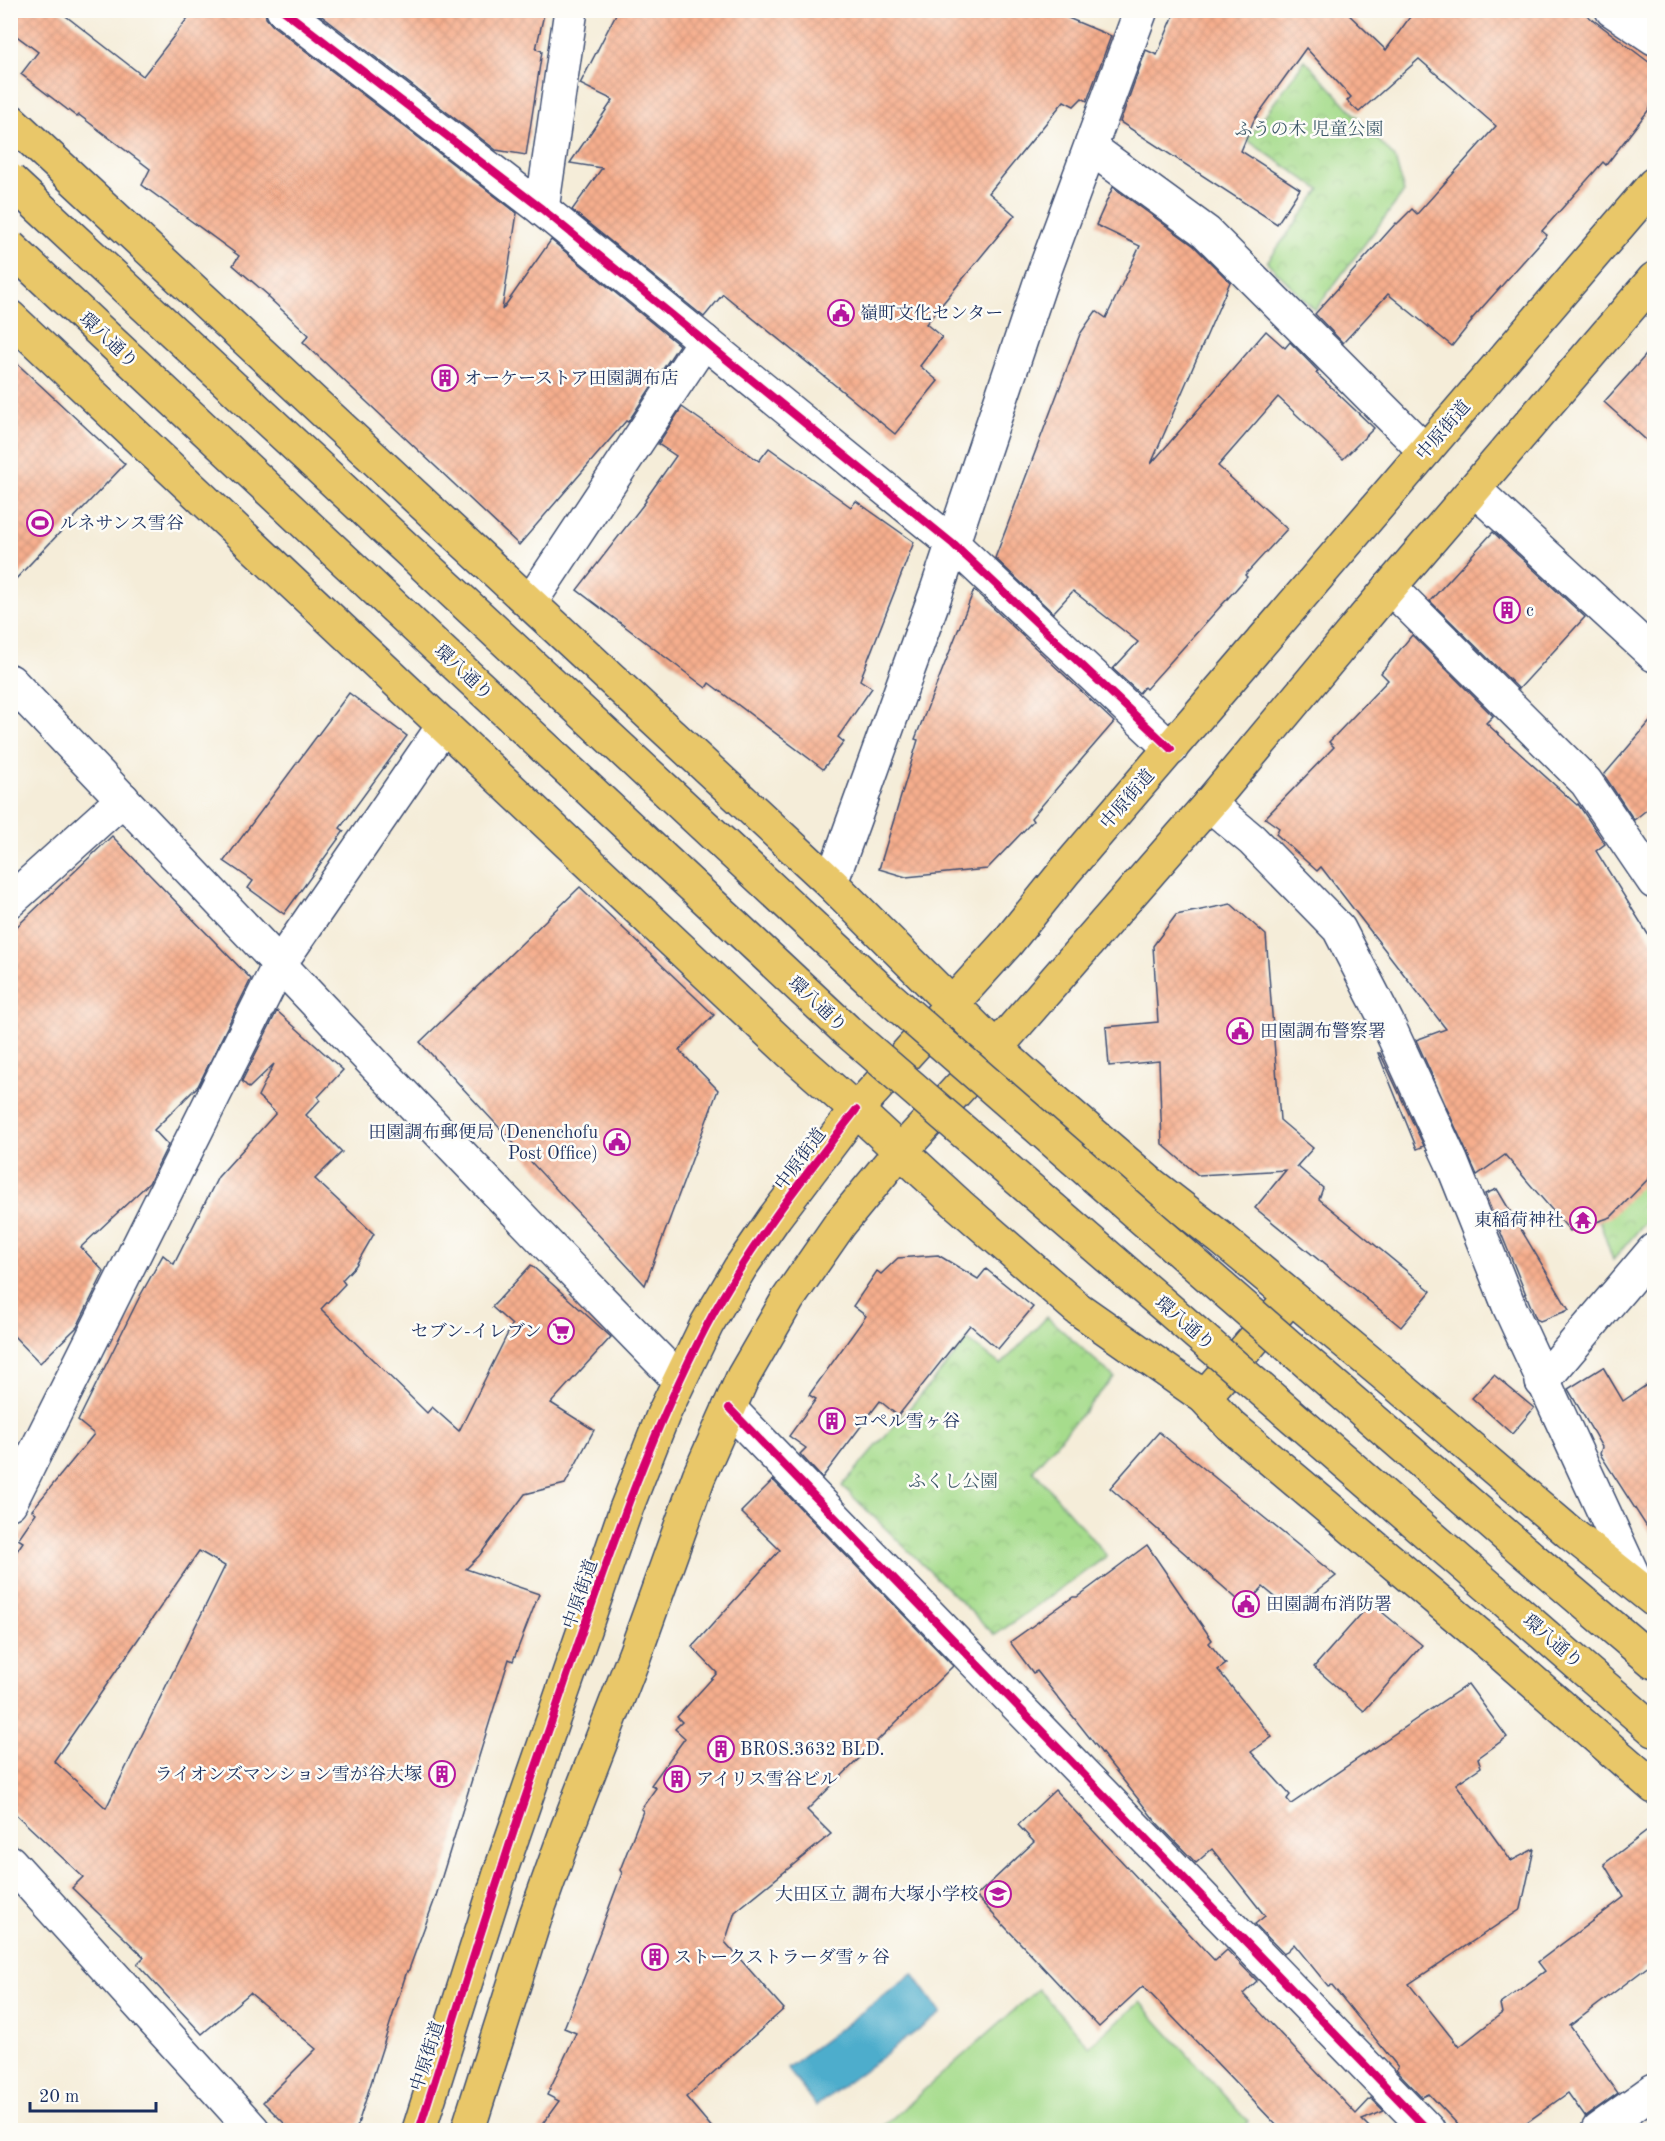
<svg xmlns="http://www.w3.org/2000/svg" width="1665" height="2141" font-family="'Old Standard TT','Noto Serif JP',serif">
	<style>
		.park { fill: url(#park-crowns); stroke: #608675; stroke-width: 1.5 }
		.garden { fill: #a6dc8c; stroke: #608675; stroke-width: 1.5 }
		.water { fill: #4dadcc; stroke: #346e95; stroke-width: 1.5 }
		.building { fill: url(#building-cross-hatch); fill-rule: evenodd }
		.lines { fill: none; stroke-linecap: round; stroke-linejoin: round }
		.minor-casing { stroke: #3c4c70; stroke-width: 36 }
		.major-casing { stroke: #3c4c70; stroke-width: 36 }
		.minor { stroke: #fff; stroke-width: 33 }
		.major { stroke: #e9c769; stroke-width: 33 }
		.major-bridge-casing { stroke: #3c4c70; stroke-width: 36; stroke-linecap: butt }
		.major-bridge { stroke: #e9c769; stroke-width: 33 }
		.cycleway-casing { stroke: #fdfcf7; stroke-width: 11 }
		.cycleway { stroke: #d6006c; stroke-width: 8 }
		.labels { text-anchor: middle; stroke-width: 5; stroke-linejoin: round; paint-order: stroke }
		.park-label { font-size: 18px; fill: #3e5a6a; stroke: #fdfcf7 }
		.poi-label { font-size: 18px; fill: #1b2f5e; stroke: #fdfcf7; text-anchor: start }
		.street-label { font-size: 18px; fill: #1b2f5e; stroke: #fdfcf7 }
	</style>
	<defs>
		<pattern id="park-crowns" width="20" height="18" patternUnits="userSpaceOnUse" patternTransform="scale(1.5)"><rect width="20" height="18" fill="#a6dc8c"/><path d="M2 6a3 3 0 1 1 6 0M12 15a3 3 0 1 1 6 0" fill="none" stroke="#8ebd7b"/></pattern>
		<pattern id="building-cross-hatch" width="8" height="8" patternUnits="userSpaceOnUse" patternTransform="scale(1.5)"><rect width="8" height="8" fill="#f6ae8d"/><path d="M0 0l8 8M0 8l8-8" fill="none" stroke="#d2967c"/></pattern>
	</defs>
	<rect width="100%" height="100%" fill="#fdfcf7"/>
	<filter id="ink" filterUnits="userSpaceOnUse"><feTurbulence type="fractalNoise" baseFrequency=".0167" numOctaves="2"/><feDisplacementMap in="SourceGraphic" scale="12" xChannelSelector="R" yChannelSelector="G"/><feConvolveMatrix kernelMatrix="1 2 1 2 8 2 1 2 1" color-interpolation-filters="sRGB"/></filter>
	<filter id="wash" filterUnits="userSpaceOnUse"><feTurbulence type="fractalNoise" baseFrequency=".008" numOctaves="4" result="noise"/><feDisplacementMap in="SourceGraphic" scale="24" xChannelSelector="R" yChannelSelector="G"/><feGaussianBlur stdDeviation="1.35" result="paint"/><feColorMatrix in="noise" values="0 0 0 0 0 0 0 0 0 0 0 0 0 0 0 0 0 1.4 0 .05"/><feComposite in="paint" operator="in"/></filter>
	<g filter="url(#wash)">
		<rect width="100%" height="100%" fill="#f5edd9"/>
		<g class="park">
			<path d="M1305 60 1395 158 1404 192 1315 310 1267 262 1320 190 1247 140Z"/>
			<path d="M1619 1147 1654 1190V1212L1613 1260 1585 1179Z"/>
			<path d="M1047 1317 1114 1377 1033 1470 1107 1556 995 1635 842 1486 968 1340 1001 1365Z"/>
		</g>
		<path class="garden" d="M1038 1989 1089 2046 1140 2002 1248 2122 1239 2130H879Z"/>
		<path class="water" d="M913 1974 941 2013 816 2106 787 2068Z"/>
		<g id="blocks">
			<g class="building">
				<path d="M10 10H58L143 76 194 10H265L266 18 272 25 517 213 502 310 551 240 679 345 628 422 626 421 519 545 303 342 309 335 268 297 269 296 233 265 239 256 142 185 150 169 79 115 77 117 21 74 38 52 10 31Z"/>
				<path d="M314 10H545L536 49 542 51 526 155 496 150Z"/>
				<path d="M618 10H1049L1111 36 1087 101 1082 98 1074 106 1064 101 989 193 1015 215 926 324 942 337 920 366 938 381 895 434 723 294 704 317 572 210 602 168 570 163 613 100 580 84Z"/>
				<path d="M1176 10H1344L1386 50 1415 10H1580L1654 66V103L1606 165 1603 162 1542 231 1547 235 1471 320 1472 321 1452 346 1388 294 1343 343 1315 314 1396 223 1397 224 1412 209 1417 214 1496 126 1419 59 1359 112 1347 101 1351 97 1306 48 1254 120 1241 151 1300 189 1277 224 1120 122 1146 50 1157 55Z"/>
				<path d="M1113 187 1194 246 1230 282 1151 464 1266 331 1285 348 1290 342 1318 371 1316 373 1374 428 1343 459 1278 397 1218 466 1287 529 1245 575 1247 577 1146 689 1144 687 1139 693 1113 669 1138 642 1073 591 1053 613 995 558 1080 334 1096 311 1106 318 1140 246 1096 225Z"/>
				<path d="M1654 346V447L1604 402Z"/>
				<path d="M10 357 125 464 10 585Z"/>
				<path d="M682 407 759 461 769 448 851 507 856 501 914 542 860 680 872 688 838 737 844 742 823 769 709 683 706 688 577 590 646 501 645 500 676 456 658 444Z"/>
				<path d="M1493 532 1585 617 1519 689 1430 601Z"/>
				<path d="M974 590 1114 722 1031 818 1033 821 987 869 906 877 879 869 918 740 915 739Z"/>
				<path d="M1412 635 1493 716 1486 723 1577 805 1578 804 1605 844 1596 851 1654 944V1173L1611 1217 1570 1231 1505 1155 1477 1175 1416 1040 1446 1029 1321 867 1317 871 1276 834 1279 828 1265 818 1334 747 1329 742 1388 680 1381 673Z"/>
				<path d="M349 693 407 736 340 828 344 831 284 914 248 888 253 881 224 861Z"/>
				<path d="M1654 717V804L1634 820 1604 775Z"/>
				<path d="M112 836 251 979 198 1086 154 1130 168 1145 149 1183 81 1247 104 1272 77 1327 40 1363 10 1332V933Z"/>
				<path d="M580 887 714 1015 679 1050 718 1090 645 1285 420 1042Z"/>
				<path d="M1231 904 1266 935 1280 1120 1313 1148 1297 1166 1323 1188 1319 1199 1431 1291 1401 1327 1255 1208 1286 1170 1198 1175 1162 1144 1159 1061 1109 1066 1106 1027 1158 1022 1153 946 1176 915Z"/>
				<path d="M277 1011 343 1070 318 1097 320 1100 306 1115 342 1152 315 1179 374 1234 356 1265 342 1280 345 1284 321 1309 427 1413 432 1407 459 1431 512 1325 492 1307 531 1265 611 1337 551 1403 594 1430 565 1484 525 1494 479 1556 466 1569 539 1594 513 1661 509 1659 436 1896 408 1972 407 1971 356 2130H291L263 2102 316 2049 250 1993 202 2034 137 1964 144 1957 72 1888 83 1877 10 1809V1561L23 1542 18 1539 36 1513 32 1510 94 1434 78 1421 140 1296 163 1255 174 1264 218 1177 276 1113 258 1096 274 1064 249 1088 242 1081ZM199 1551 225 1566 106 1808 54 1761Z"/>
				<path d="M1378 1053H1380L1424 1146 1417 1149Z"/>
				<path d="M1497 1189 1569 1310 1540 1321 1536 1319 1485 1194Z"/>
				<path d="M938 1255 978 1279 986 1269 1033 1307 998 1349 970 1325 898 1416 880 1401 822 1478 800 1454 806 1448 789 1436 816 1399 809 1395 866 1316 853 1306 877 1271 881 1274 898 1258Z"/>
				<path d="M1603 1367 1623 1401 1654 1380V1538L1600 1454 1602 1447 1568 1389Z"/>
				<path d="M1494 1375 1534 1408 1512 1434 1472 1398Z"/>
				<path d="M1159 1432 1336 1576 1292 1611 1263 1587 1245 1606 1110 1488Z"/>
				<path d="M773 1480 953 1666 807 1810 831 1834 735 1912 725 1942 784 2009 686 2097 714 2130H538L559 2101 547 2095 576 2033 564 2028 587 1970 586 1969 622 1873 620 1870 643 1811 641 1809 656 1788 651 1785 685 1738 675 1729 682 1722 677 1717 717 1673 692 1647 780 1550 741 1512Z"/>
				<path d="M1147 1545 1212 1640 1209 1643 1226 1664 1218 1670 1272 1737 1251 1752 1290 1795 1287 1799 1291 1804 1468 1684 1507 1737 1478 1758 1481 1767 1456 1784 1511 1861 1534 1849 1521 1909 1409 1984 1459 2047 1502 2013 1500 2004 1545 1971 1538 1962 1624 1897 1604 1864 1654 1826V1962L1570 2026 1618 2093 1585 2117 1568 2093 1516 2130H1463L1429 2094 1422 2097 1396 2070 1398 2067 1332 1985 1328 1986 1294 1944 1284 1954 1255 1924 1265 1916 1212 1849 1196 1863 1157 1823 1037 1671 1033 1673 1010 1642 1073 1597H1077Z"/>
				<path d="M1371 1603 1422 1645 1364 1711 1314 1667Z"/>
				<path d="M1055 1790 1215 1961 1227 1950 1257 1981 1243 1994 1356 2114 1371 2098 1384 2111 1362 2120 1372 2130H1281L1143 1986 1099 2027 976 1896 1034 1842 1018 1825Z"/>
			</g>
		</g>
	</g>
	<g filter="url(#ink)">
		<use href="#blocks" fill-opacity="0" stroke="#3c4c70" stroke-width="1.5"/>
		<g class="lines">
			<defs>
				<g id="minor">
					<path d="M283 10 542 209 953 544 1171 749"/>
					<path d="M1612 10 1654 38"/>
					<path d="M1091 148 1206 232 1425 451"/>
					<path d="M542 209 571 10"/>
					<path d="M1474 489 1654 655"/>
					<path d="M1390 587 1586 782 1654 882"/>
					<path d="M530 603 704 341"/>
					<path d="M10 681C233 914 453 1150 679 1380"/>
					<path d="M1209 804 1252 840 1339 929 1387 1022 1452 1163 1509 1306 1638 1586"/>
					<path d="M831 883 936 593 1039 286 1141 10"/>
					<path d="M10 901 123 799"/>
					<path d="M1542 1382 1654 1250"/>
					<path d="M729 1408 1428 2130"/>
					<path d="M10 1503 279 965 444 725"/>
					<path d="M10 1862 253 2130"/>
					<path d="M1598 2130 1654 2090"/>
				</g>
				<g id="major">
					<path d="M10 120 831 883 996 1048 1056 1102 1151 1184 1222 1239 1397 1385 1569 1532 1654 1600"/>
					<path d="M10 317 789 1051 856 1110 959 1205 1077 1308 1204 1397 1231 1426 1498 1651 1654 1787"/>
					<path d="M1204 1397 1283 1306"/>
					<path d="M1527 1554 1654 1662"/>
					<path d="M1493 1590 1654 1730"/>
					<path d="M419 2130 502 1867 626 1509 663 1415 707 1324 740 1268 775 1217 856 1110 1007 943 1066 870 1654 184"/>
					<path d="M468 2130 535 1918 567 1829 635 1654 699 1476 743 1377 788 1299 840 1224 891 1162 996 1048 1209 804 1390 587 1654 279"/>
				</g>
			</defs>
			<use href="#minor" class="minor-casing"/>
			<use href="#major" class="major-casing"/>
			<use href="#minor" class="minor"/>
			<use href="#major" class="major"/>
			<defs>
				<g id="major-bridge">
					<path d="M10 180 885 994 1527 1554"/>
					<path d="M10 247 846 1030 1493 1590"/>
				</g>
			</defs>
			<use href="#major-bridge" class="major-bridge-casing"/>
			<use href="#major-bridge" class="major-bridge"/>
			<defs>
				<g id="cycleway">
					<path d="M283 10 542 209 953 544 1171 749"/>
					<path d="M729 1408 1428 2130"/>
					<path d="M419 2130C447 2043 473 1955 502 1868 522 1803 546 1740 567 1676 608 1558 648 1438 706 1327 747 1249 802 1179 856 1110"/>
				</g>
			</defs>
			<use href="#cycleway" class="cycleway-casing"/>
			<use href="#cycleway" class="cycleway"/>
		</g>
	</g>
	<defs>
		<symbol id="civic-ring" viewBox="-11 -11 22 22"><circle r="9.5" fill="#fdfcf7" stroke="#b5179e" stroke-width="1.5"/><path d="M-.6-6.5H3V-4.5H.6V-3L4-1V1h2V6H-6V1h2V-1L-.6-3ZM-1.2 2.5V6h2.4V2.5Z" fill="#b5179e"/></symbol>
		<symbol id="building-ring" viewBox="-11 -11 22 22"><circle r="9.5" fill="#fdfcf7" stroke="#b5179e" stroke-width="1.5"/><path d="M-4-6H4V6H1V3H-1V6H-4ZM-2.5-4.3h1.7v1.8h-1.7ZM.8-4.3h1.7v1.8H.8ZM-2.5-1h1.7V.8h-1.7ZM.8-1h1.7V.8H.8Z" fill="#b5179e"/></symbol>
		<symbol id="stadium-ring" viewBox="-11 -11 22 22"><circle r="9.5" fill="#fdfcf7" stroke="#b5179e" stroke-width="1.5"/><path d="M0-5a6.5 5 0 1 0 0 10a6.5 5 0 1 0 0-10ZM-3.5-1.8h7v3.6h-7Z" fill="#b5179e"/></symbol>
		<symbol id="temple-ring" viewBox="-11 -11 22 22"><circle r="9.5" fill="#fdfcf7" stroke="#b5179e" stroke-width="1.5"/><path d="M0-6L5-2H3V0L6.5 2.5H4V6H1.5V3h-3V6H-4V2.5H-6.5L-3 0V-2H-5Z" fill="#b5179e"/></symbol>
		<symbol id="supermarket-ring" viewBox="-11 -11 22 22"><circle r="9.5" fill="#fdfcf7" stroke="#b5179e" stroke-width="1.5"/><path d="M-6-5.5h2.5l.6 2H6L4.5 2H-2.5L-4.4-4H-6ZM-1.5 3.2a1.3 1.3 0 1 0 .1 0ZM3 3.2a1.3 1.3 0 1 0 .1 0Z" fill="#b5179e"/></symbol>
		<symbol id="school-ring" viewBox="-11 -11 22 22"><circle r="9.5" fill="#fdfcf7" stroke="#b5179e" stroke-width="1.5"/><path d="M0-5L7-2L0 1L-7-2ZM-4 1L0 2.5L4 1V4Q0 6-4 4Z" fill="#b5179e"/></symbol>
	</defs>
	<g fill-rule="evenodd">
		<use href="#civic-ring" x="826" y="298" width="30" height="30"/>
		<use href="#building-ring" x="430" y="363" width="30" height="30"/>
		<use href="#stadium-ring" x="25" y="508" width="30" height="30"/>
		<use href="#building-ring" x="1492" y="595" width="30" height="30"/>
		<use href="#civic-ring" x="1225" y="1016" width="30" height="30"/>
		<use href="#civic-ring" x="602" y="1127" width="30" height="30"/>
		<use href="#temple-ring" x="1568" y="1205" width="30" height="30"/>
		<use href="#supermarket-ring" x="546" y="1316" width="30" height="30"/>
		<use href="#building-ring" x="817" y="1406" width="30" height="30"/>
		<use href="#civic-ring" x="1231" y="1589" width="30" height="30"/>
		<use href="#building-ring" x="706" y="1734" width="30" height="30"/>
		<use href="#building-ring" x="427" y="1759" width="30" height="30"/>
		<use href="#building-ring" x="662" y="1764" width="30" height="30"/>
		<use href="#school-ring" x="983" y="1879" width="30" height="30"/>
		<use href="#building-ring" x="640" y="1942" width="30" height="30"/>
	</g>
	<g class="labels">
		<g class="park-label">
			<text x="1309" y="135">ふうの木 児童公園</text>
			<text x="953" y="1487">ふくし公園</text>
		</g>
		<g class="poi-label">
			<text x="860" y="319">嶺町文化センター</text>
			<text x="464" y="384">オーケーストア田園調布店</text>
			<text x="60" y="529">ルネサンス雪谷</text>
			<text x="1526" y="616">c</text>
			<text x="1260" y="1037">田園調布警察署</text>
			<text x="598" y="1138" text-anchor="end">田園調布郵便局 (Denenchofu<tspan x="598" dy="21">Post Office)</tspan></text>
			<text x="1564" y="1226" text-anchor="end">東稲荷神社</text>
			<text x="542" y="1337" text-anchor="end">セブン-イレブン</text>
			<text x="852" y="1427">コペル雪ヶ谷</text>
			<text x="1266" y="1610">田園調布消防署</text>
			<text x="740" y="1755">BROS.3632 BLD.</text>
			<text x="422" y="1780" text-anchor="end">ライオンズマンション雪が谷大塚</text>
			<text x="696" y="1785">アイリス雪谷ビル</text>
			<text x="978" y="1900" text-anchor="end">大田区立 調布大塚小学校</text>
			<text x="674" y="1963">ストークストラーダ雪ヶ谷</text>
		</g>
		<g class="street-label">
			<text transform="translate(109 340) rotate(43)" y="6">環八通り</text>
			<text transform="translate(1443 430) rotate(-49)" y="6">中原街道</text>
			<text transform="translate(464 672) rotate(43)" y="6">環八通り</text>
			<text transform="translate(1127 799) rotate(-49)" y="6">中原街道</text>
			<text transform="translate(818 1004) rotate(43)" y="6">環八通り</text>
			<text transform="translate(800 1159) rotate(-53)" y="6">中原街道</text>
			<text transform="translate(1185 1323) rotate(41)" y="6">環八通り</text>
			<text transform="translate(580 1594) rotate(-71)" y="6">中原街道</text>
			<text transform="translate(1553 1641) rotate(41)" y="6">環八通り</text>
			<text transform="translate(427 2056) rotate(-72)" y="6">中原街道</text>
		</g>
	</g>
	<rect width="1665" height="2141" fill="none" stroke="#fdfcf7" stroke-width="36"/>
	<path d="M30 2102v9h126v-9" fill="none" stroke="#1b2f5e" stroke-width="3"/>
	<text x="39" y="2102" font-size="18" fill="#1b2f5e" stroke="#fdfcf7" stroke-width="4.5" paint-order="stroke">20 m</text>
</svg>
